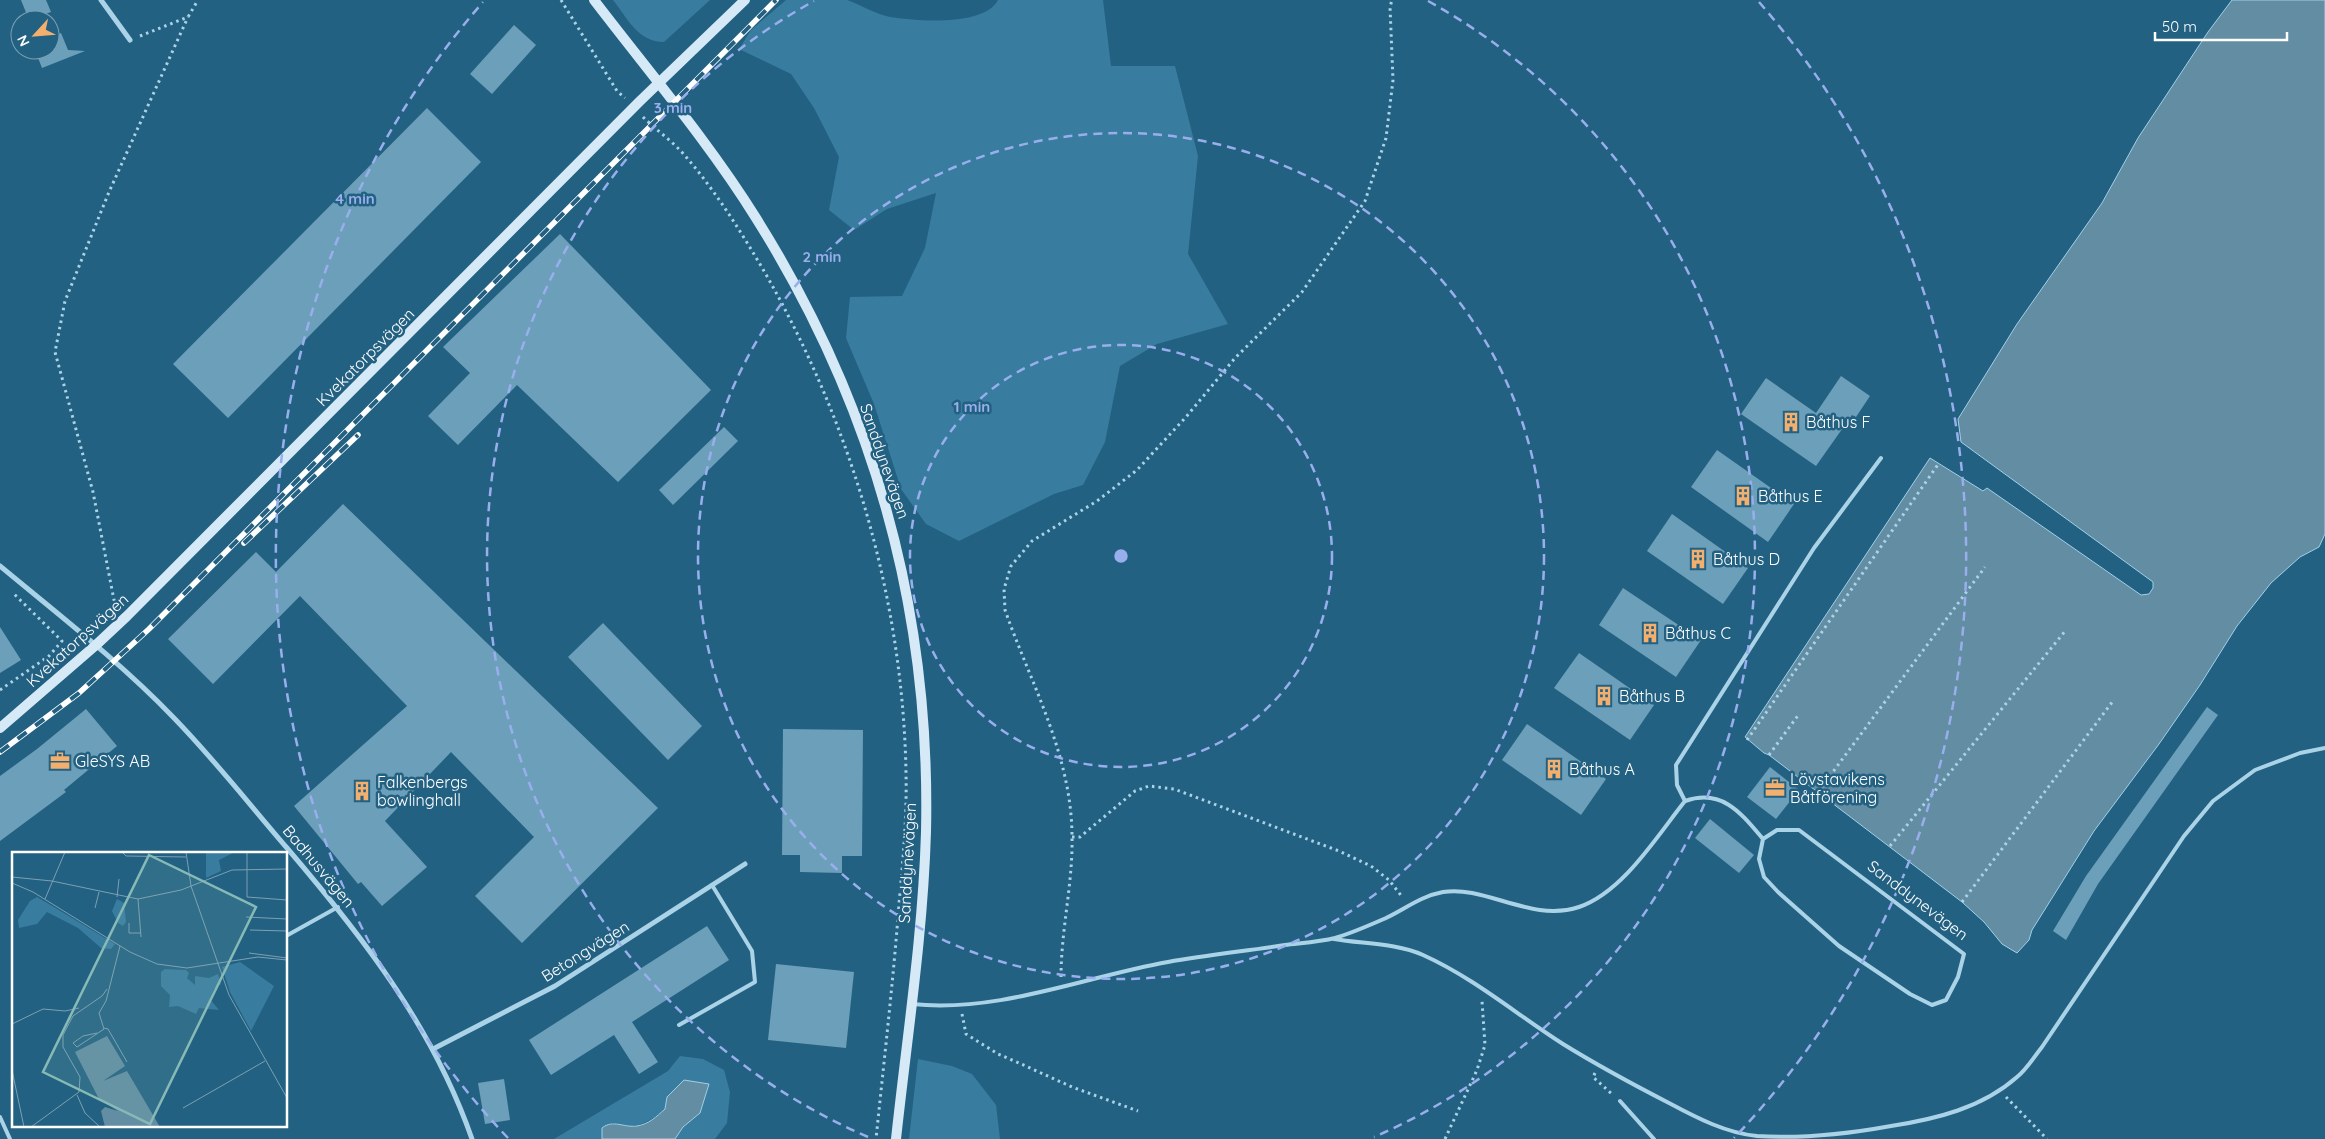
<svg xmlns="http://www.w3.org/2000/svg" width="2325" height="1139" font-family="Quicksand,sans-serif">
	<style>
		.green { fill: #387c9f }
		.water { fill: #628da3; stroke: #9fd1e8 }
		.building { fill: #6c9fb9 }
		.lines { fill: none; stroke-linecap: round; stroke-linejoin: round }
		.path { stroke: #abd3e7; stroke-width: 3; stroke-dasharray: 2.5 4; stroke-linecap: butt }
		.lane { stroke: #abd3e7; stroke-width: 4 }
		.street { stroke: #abd3e7; stroke-width: 5 }
		.secondary { stroke: #d5eaf6; stroke-width: 10 }
		.rail-casing { stroke: #fff; stroke-width: 5.5 }
		.rail { stroke: #236182; stroke-width: 4; stroke-dasharray: 11; stroke-linecap: butt }
		.ring { fill: none; stroke: #99afed; stroke-width: 2.5; stroke-dasharray: 9 6 }
		.labels { text-anchor: middle; stroke-width: 5; stroke-linejoin: round; paint-order: stroke }
		.street-label { font-size: 16px; fill: #fff; stroke: #236182 }
		.poi-label { font-size: 16px; fill: #fff; stroke: #236182; text-anchor: start }
		.inset-road { fill: none; stroke: #7ba0b4; stroke-width: 1 }
		.view { fill: #87bab6; fill-opacity: 0.15; stroke: #87bab6; stroke-width: 2.5 }
		.inset-edge { fill: none; stroke: #fff; stroke-width: 2.5 }
		.centre { fill: #99afed; stroke: #236182; stroke-width: 2.5 }
		.ring-label { font-size: 15px; text-anchor: middle; font-weight: bold; fill: #99afed; stroke: #236182; stroke-width: 5; stroke-linejoin: round; paint-order: stroke }
	</style>
	<rect width="100%" height="100%" fill="#236182"/>
	<g class="green">
		<path d="M613 0H710L664 42C638 42 628 19 613 0Z"/>
		<path d="M786 0C800 0 835 0 847 0 861 5 875 14 890 17 915 21 984 27 998 0H1103L1111 66H1175L1198 156 1188 254 1228 324 1157 344 1120 366 1105 442 1083 485 1054 494 959 541 926 524 901 489 874 404 846 338 850 297 902 296 925 248 936 193 887 209 854 230 829 210 839 157 814 108 791 74 739 49 751 30Z"/>
		<path d="M680 1056 703 1059 724 1070 730 1092 727 1123 715 1139H675L683 1127 700 1113 667 1097 665 1109C650 1122 633 1132 613 1123L602 1128V1139H554L668 1071Z"/>
		<path d="M918 1059 952 1066 972 1074 996 1105 1000 1139H909Z"/>
	</g>
	<g class="water">
		<path d="M2232 0H2325V534L2319 547 2300 557 2271 583 2237 626 2200 685 2159 744 2094 831 2032 930 2029 940 2017 953 2002 944 1984 922 1962 902 1769 755 1764 753 1745 737 1930 458 1983 491 1987 488 2141 595 2149 594 2153 588V582L1961 442 1958 419 2017 324 2102 203 2138 138 2208 32Z"/>
		<path d="M684 1080 709 1084 700 1113 683 1127 675 1139H602V1128C613 1119 624 1128 637 1126 649 1124 656 1117 665 1109L667 1097Z"/>
	</g>
	<g class="building">
		<path d="M21 0H46L51 12 29 20Z"/>
		<path d="M514 25 536 45 492 94 470 74Z"/>
		<path d="M61 33 68 50 85 51 42 68 35 50H50V37Z"/>
		<path d="M427 108 481 162 228 418 173 364Z"/>
		<path d="M560 234 711 390 618 482 517 385 458 445 428 416 470 373 443 347Z"/>
		<path d="M1841 376 1870 396 1856 417 1852 415 1816 466 1741 414 1766 378 1816 413Z"/>
		<path d="M724 427 738 441 673 505 659 490Z"/>
		<path d="M1717 450 1794 504 1768 542 1691 487Z"/>
		<path d="M343 504 658 808 522 943 475 896 534 837 451 752 385 821 427 867 382 906 361 882 358 884 294 806 407 706 300 596 213 684 168 639 256 552 276 572Z"/>
		<path d="M1672 514 1748 568 1723 604 1647 551Z"/>
		<path d="M1623 588 1701 640 1676 677 1599 625Z"/>
		<path d="M603 623 702 726 668 760 568 657Z"/>
		<path d="M0 627 21 660 0 673Z"/>
		<path d="M1579 653 1654 705 1630 740 1554 688Z"/>
		<path d="M2207 707 2218 715 2098 884 2066 940 2053 931 2086 876Z"/>
		<path d="M86 709 117 746 64 790 66 792 0 841V776L37 749Z"/>
		<path d="M1527 724 1606 779 1581 815 1502 760Z"/>
		<path d="M783 729 863 730 862 856H842V873L800 872V855H782Z"/>
		<path d="M1770 767 1799 790 1776 819 1747 797Z"/>
		<path d="M1710 819 1754 855 1739 873 1695 838Z"/>
		<path d="M707 926 729 960 632 1022 658 1062 639 1074 614 1035 551 1075 529 1040Z"/>
		<path d="M776 964 854 972 846 1048 768 1040Z"/>
		<path d="M504 1079 510 1120 485 1124 478 1083Z"/>
	</g>
	<g class="lines">
		<g class="path">
			<path d="M561 0 617 91 625 98"/>
			<path d="M140 36 188 17 198 0"/>
			<path d="M643 117C657 131 674 142 687 158 717 193 741 232 764 271 851 423 903 598 906 773 907 817 903 860 899 904 893 983 884 1061 876 1139"/>
			<path d="M119 606 114 600 93 492 55 352 65 301 109 192 188 17"/>
			<path d="M0 690 49 656 62 641 12 592"/>
			<path d="M1747 740 1939 463"/>
			<path d="M1769 755 1799 714"/>
			<path d="M1818 792 1985 567"/>
			<path d="M1072 837H1080L1135 791 1149 786 1174 789 1339 851 1371 866 1389 880 1403 898"/>
			<path d="M1890 846 2066 630"/>
			<path d="M1962 902 2113 701"/>
			<path d="M1061 977C1061 930 1073 883 1072 837 1072 756 1031 684 1005 610L1004 589 1011 566 1032 541 1097 501 1137 470 1186 417 1235 358 1302 292 1365 201 1386 138 1393 80 1390 7 1392 0"/>
			<path d="M962 1014 966 1034 998 1054 1019 1063 1072 1087 1138 1111"/>
			<path d="M1595 1073 1593 1077 1613 1095"/>
			<path d="M2006 1097 2047 1139"/>
			<path d="M1445 1139 1477 1070 1485 1045 1482 1001"/>
		</g>
		<g class="lane">
			<path d="M1685 801 1677 785 1676 765 1814 548 1881 458"/>
			<path d="M286 936 338 907"/>
			<path d="M1334 939C1363 944 1396 943 1423 955 1474 978 1516 1014 1563 1044 1597 1065 1634 1085 1669 1103 1697 1118 1726 1133 1757 1136 1801 1139 1847 1134 1891 1126 1936 1119 1982 1108 2017 1077 2027 1069 2034 1057 2042 1047L2184 836 2213 801 2255 770 2300 753 2325 748"/>
			<path d="M912 1004C1000 1013 1083 977 1168 962 1207 955 1246 951 1285 945 1301 943 1319 942 1335 938 1352 933 1370 925 1386 918 1405 909 1421 896 1443 892 1486 885 1531 923 1579 907 1623 892 1657 836 1685 801 1722 788 1741 813 1763 839L1777 830H1799L1964 954 1958 977 1946 1000 1932 1005 1910 994 1839 946 1778 892 1764 877 1759 859 1763 839"/>
			<path d="M679 1025 755 982 752 951 712 885"/>
			<path d="M1620 1101 1654 1139"/>
			<path d="M0 1117 10 1139"/>
		</g>
		<g class="street">
			<path d="M101 0 130 40"/>
			<path d="M0 566C59 615 120 662 173 717 214 759 249 804 287 848 363 937 433 1027 472 1139"/>
			<path d="M433 1049 555 986 745 864"/>
		</g>
		<g class="secondary">
			<path d="M594 0C649 72 708 141 756 218 874 406 931 610 926 832 923 935 907 1037 896 1139"/>
			<path d="M0 728 96 645 127 616 640 101 745 0"/>
		</g>
		<defs>
			<g id="rail">
				<path d="M244 543 358 435"/>
				<path d="M0 752 79 693 149 629 776 0"/>
			</g>
		</defs>
		<use href="#rail" class="rail-casing"/>
		<use href="#rail" class="rail"/>
	</g>
	<g class="ring">
		<circle cx="1121" cy="556" r="211"/>
		<circle cx="1121" cy="556" r="423"/>
		<path d="M868 1137A634 634 0 0 1 814 1M1428 1A634 634 0 0 1 1374 1137"/>
		<path d="M508 1138A845 845 0 0 1 483 2M1759 2A845 845 0 0 1 1734 1138"/>
	</g>
	<defs>
		<symbol id="building-bare" viewBox="-9 -9 18 18"><path d="M-4-6H4V6H1V3H-1V6H-4ZM-2.5-4.3h1.7v1.8h-1.7ZM.8-4.3h1.7v1.8H.8ZM-2.5-1h1.7V.8h-1.7ZM.8-1h1.7V.8H.8Z" fill="#f2af6e" stroke="#236182" stroke-width="2.5" paint-order="stroke"/></symbol>
		<symbol id="office-bare" viewBox="-9 -9 18 18"><path d="M-6-3h4V-5.5h4V-3h4V5H-6ZM-1-4.5V-3h2v-1.5ZM-6 0V1H6V0Z" fill="#f2af6e" stroke="#236182" stroke-width="2.5" paint-order="stroke"/></symbol>
	</defs>
	<g fill-rule="evenodd">
		<use href="#building-bare" x="1777" y="408" width="28" height="28"/>
		<use href="#building-bare" x="1729" y="482" width="28" height="28"/>
		<use href="#building-bare" x="1684" y="545" width="28" height="28"/>
		<use href="#building-bare" x="1636" y="619" width="28" height="28"/>
		<use href="#building-bare" x="1590" y="682" width="28" height="28"/>
		<use href="#office-bare" x="46" y="747" width="28" height="28"/>
		<use href="#building-bare" x="1540" y="755" width="28" height="28"/>
		<use href="#office-bare" x="1761" y="774" width="28" height="28"/>
		<use href="#building-bare" x="348" y="777" width="28" height="28"/>
	</g>
	<g class="labels">
		<g class="street-label">
			<text transform="translate(365 357) rotate(-45)" y="6">Kvekatorpsvägen</text>
			<text transform="translate(885 461) rotate(71)" y="6">Sanddynevägen</text>
			<text transform="translate(77 640) rotate(-42)" y="6">Kvekatorpsvägen</text>
			<text transform="translate(907 863) rotate(-87)" y="6">Sanddynevägen</text>
			<text transform="translate(319 866) rotate(50)" y="6">Badhusvägen</text>
			<text transform="translate(1918 900) rotate(37)" y="6">Sanddynevägen</text>
			<text transform="translate(585 951) rotate(-32)" y="6">Betongvägen</text>
		</g>
		<g class="poi-label">
			<text x="1806" y="428">Båthus F</text>
			<text x="1758" y="502">Båthus E</text>
			<text x="1713" y="565">Båthus D</text>
			<text x="1665" y="639">Båthus C</text>
			<text x="1619" y="702">Båthus B</text>
			<text x="75" y="767">GleSYS AB</text>
			<text x="1569" y="775">Båthus A</text>
			<text x="1790" y="785">Lövstavikens<tspan x="1790" dy="18">Båtförening</tspan></text>
			<text x="377" y="788">Falkenbergs<tspan x="377" dy="18">bowlinghall</tspan></text>
		</g>
	</g>
	<g transform="translate(12 852)">
		<rect width="275" height="275" fill="#236182"/>
		<path d="M194 0H223L207 8 209 19 194 26ZM25 45 42 55 103 92 99 97 89 96 66 76 35 60 25 72 7 76 6 68 18 49ZM105 47 112 51 114 70 111 74 106 71 100 59ZM228 110 262 134 239 179 218 140 210 115ZM153 117 174 118 177 121 175 126 183 133V124L197 126 206 122 209 132 202 137 198 147 207 158 187 156 184 162 166 154 157 155 158 143 149 134V120Z" fill="#387c9f"/>
		<path d="M95 184 113 214 91 229 115 219 148 275H93L89 259 93 255 106 259 87 247 63 200Z" fill="#628da3"/>
		<path class="inset-road" d="M110 0 114 4 174 5M174 0 179 34 217 143 275 246M235 0V45L275 48M0 25 40 29 126 47 169 38 220 18 275 17M0 31 21 40 118 100 145 112 175 116 246 105 275 108M105 45 107 27M33 47 53 0M126 47 129 85M83 56 87 40M234 65 275 67M117 71V81H129M238 78 275 79M237 101 275 106M0 172 31 157 53 159 67 156M92 176 96 177 115 210M85 181 71 184 61 191 65 195 92 177 87 161 94 149 108 94M0 218 12 275M65 243 73 261 88 275M171 256 253 209M19 275 67 240 68 225 51 195V183L61 164 90 144 95 137"/>
		<path class="view" d="M137 3 244 55 138 272 31 220Z"/>
		<rect width="275" height="275" class="inset-edge"/>
	</g>
	<circle cx="1121" cy="556" r="8" class="centre"/>
	<g class="ring-label">
		<text x="673" y="113">3 min</text>
		<text x="355" y="204">4 min</text>
		<text x="822" y="262">2 min</text>
		<text x="972" y="412">1 min</text>
	</g>
	<g transform="translate(35 35) rotate(244)"><circle r="24" fill="#236182" stroke="#7ba0b4"/>
	<path d="M0-4L9 19L0 12L-9 19Z" fill="#f2af6e"/>
	<text y="-8" font-size="14" font-weight="bold" text-anchor="middle" fill="#ffffff">N</text>
	</g>
	<path d="M2155 32v8h132v-8" fill="none" stroke="#ffffff" stroke-width="2.5"/>
	<text x="2162" y="32" font-size="15" fill="#ffffff" stroke="#236182" stroke-width="4" paint-order="stroke">50 m</text>
</svg>
